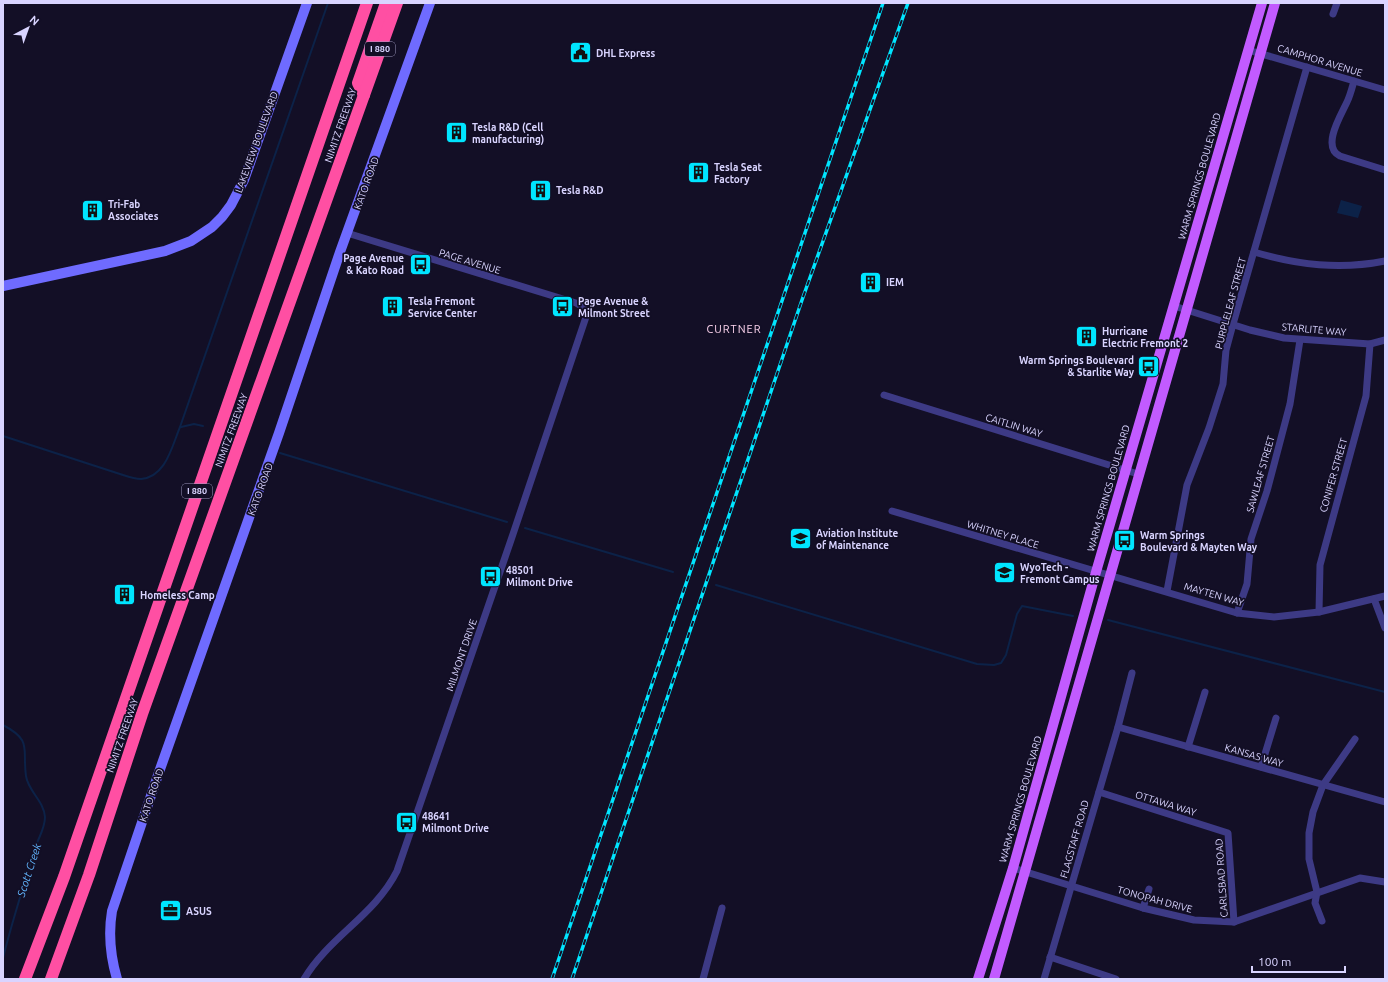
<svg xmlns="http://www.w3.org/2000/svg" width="1388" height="982" font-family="Ubuntu,sans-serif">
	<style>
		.water { fill: #0c2248 }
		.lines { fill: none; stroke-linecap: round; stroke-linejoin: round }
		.stream { stroke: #0c2248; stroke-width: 2 }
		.street { stroke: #3d3a85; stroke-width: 7 }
		.secondary { stroke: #6f6bff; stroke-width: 10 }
		.primary { stroke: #c25bff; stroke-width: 10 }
		.highway { stroke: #ff4fa3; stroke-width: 12 }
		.rail-casing { stroke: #00e5ff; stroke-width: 3.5 }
		.rail { stroke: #130f26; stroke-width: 2; stroke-dasharray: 6; stroke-linecap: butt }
		.labels { text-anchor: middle; stroke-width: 3.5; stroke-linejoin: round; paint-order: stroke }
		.shield { fill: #130f26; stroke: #9e99be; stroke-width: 1 }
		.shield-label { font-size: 9px; font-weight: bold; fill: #d9d4ff }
		.poi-label { font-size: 10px; font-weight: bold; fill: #d9d4ff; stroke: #130f26; text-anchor: start }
		.street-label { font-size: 10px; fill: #d9d4ff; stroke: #130f26 }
		.neighbourhood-label { font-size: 11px; letter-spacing: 1px; fill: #ffd6f0; stroke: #130f26 }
		.water-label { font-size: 11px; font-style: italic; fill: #62b6ff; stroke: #130f26 }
	</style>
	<rect width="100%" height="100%" fill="#130f26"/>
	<path class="water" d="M1341 200 1362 206 1358 218 1337 213Z"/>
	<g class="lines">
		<g class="stream">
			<path d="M181 427 194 424 203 426"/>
			<path d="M3 436 123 475C129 477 136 479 141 479 166 477 172 446 180 427L328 3"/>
			<path d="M280 453 507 522"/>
			<path d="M525 528 673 572"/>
			<path d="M716 585 977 664 994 665 1001 663 1006 655 1017 614 1022 606 1073 616"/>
			<path d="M1108 620 1385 692"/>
			<path d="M3 725C33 741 22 748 26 776 28 791 44 801 45 817 45 830 37 839 34 852 23 887 12 922 3 958"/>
		</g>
		<g class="street">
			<path d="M1333 14 1337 3"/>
			<path d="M1248 50 1385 90"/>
			<path d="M1354 81C1352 88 1350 96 1347 102 1341 115 1321 147 1340 156L1385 170"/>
			<path d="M1254 252C1298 265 1340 270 1385 261"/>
			<path d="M1174 306 1250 330 1284 338 1370 344 1385 340"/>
			<path d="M884 395 1138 474"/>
			<path d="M892 511 1237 613 1274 617 1319 612 1385 596"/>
			<path d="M1167 591 1187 485 1209 428 1223 384 1226 350 1233 324 1307 67"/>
			<path d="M1374 599 1385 628"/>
			<path d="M1319 612 1320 565 1366 396 1370 344"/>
			<path d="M1237 613 1247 584 1251 539 1267 491 1290 404 1300 340"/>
			<path d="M1118 727 1385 802"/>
			<path d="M1188 747 1205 692"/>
			<path d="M1261 767 1276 718"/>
			<path d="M1099 792 1228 833 1234 922"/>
			<path d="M1013 868 1143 908 1194 920 1234 922 1360 878 1385 882"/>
			<path d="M1143 908 1149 889"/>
			<path d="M1322 921 1315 903 1317 892 1309 859V833L1313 812 1323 785 1355 739"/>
			<path d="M1050 957 1116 979"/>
			<path d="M304 979C329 937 375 915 397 871L511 540 587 314 583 307 576 303 347 233"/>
			<path d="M703 979 722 908"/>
			<path d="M1044 979 1118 727 1132 673"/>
		</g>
		<g class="secondary">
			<path d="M3 286 165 251 191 241 212 227 222 217 231 205 244 180 307 3"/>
			<path d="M117 979C110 955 108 935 112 911L158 775 279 433 340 252 430 3"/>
		</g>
		<g class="primary">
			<path d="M978 979 1013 868 1096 572 1262 3"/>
			<path d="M994 979 1275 3"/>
		</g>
		<g class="highway">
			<path d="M364 95 358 83 386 3"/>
			<path d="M25 979 64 877 367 3"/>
			<path d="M51 979 89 875 142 714 397 3"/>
		</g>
		<defs>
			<g id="rail">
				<path d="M552 979 883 3"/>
				<path d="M572 979 802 300 908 3"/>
			</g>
		</defs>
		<use href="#rail" class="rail-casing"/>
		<use href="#rail" class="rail"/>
	</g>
	<defs>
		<symbol id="civic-square" viewBox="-11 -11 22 22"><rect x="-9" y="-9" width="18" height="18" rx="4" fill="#00e5ff" stroke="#130f26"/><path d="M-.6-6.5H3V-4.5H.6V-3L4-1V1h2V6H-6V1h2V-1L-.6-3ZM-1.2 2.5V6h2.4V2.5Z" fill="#111"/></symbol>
		<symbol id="building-square" viewBox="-11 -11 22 22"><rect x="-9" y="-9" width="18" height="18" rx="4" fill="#00e5ff" stroke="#130f26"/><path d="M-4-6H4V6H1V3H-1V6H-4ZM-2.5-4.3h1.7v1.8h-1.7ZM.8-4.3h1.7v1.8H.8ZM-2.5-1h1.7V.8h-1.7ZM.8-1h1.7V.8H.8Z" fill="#111"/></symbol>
		<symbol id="bus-square" viewBox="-11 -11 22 22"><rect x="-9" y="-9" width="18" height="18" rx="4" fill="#00e5ff" stroke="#130f26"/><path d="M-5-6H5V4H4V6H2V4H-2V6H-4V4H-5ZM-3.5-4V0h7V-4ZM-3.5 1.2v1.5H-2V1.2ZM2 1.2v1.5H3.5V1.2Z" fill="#111"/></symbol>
		<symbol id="university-square" viewBox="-11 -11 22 22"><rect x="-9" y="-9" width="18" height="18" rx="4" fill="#00e5ff" stroke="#130f26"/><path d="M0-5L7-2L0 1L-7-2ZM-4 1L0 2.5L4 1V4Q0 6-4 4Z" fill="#111"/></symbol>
		<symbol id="school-square" viewBox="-11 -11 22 22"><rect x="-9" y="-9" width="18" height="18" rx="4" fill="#00e5ff" stroke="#130f26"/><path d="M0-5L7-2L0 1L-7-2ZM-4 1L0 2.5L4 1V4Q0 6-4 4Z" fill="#111"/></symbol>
		<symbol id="office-square" viewBox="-11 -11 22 22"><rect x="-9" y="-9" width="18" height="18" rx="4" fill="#00e5ff" stroke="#130f26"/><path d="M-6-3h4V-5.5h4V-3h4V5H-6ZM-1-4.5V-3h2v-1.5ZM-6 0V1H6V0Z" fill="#111"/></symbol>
	</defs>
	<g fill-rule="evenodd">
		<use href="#civic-square" x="568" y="40" width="25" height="25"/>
		<use href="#building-square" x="444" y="120" width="25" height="25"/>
		<use href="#building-square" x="686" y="160" width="25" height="25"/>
		<use href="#building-square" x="528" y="178" width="25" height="25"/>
		<use href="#building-square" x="80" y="198" width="25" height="25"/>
		<use href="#bus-square" x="408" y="252" width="25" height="25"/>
		<use href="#building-square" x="858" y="270" width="25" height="25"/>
		<use href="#building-square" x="380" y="294" width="25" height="25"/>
		<use href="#bus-square" x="550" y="294" width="25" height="25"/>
		<use href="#building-square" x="1074" y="324" width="25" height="25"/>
		<use href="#bus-square" x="1136" y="354" width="25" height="25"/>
		<use href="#university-square" x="788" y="526" width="25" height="25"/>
		<use href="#bus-square" x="1112" y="528" width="25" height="25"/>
		<use href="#school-square" x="992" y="560" width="25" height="25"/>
		<use href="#bus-square" x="478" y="564" width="25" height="25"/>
		<use href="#building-square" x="112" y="582" width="25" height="25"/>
		<use href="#bus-square" x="394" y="810" width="25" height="25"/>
		<use href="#office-square" x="158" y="898" width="25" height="25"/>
	</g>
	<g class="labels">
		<g class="shield">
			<rect x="365" y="42" width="30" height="14" rx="3"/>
			<rect x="182" y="484" width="30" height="14" rx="3"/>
		</g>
		<g class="shield-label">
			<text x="380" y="52">I 880</text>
			<text x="197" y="494">I 880</text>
		</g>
		<g class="poi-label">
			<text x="596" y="57">DHL Express</text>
			<text x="472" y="131">Tesla R&amp;D (Cell<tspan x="472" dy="12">manufacturing)</tspan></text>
			<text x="714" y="171">Tesla Seat<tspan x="714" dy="12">Factory</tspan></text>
			<text x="556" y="194">Tesla R&amp;D</text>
			<text x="108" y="208">Tri-Fab<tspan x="108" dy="12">Associates</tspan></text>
			<text x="404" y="262" text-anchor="end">Page Avenue<tspan x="404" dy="12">&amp; Kato Road</tspan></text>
			<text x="886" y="286">IEM</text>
			<text x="408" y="305">Tesla Fremont<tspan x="408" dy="12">Service Center</tspan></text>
			<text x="578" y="305">Page Avenue &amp;<tspan x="578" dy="12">Milmont Street</tspan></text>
			<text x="1102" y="335">Hurricane<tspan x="1102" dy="12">Electric Fremont 2</tspan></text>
			<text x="1134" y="364" text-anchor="end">Warm Springs Boulevard<tspan x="1134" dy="12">&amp; Starlite Way</tspan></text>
			<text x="816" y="537">Aviation Institute<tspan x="816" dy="12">of Maintenance</tspan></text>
			<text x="1140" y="539">Warm Springs<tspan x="1140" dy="12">Boulevard &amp; Mayten Way</tspan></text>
			<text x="1020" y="571">WyoTech -<tspan x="1020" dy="12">Fremont Campus</tspan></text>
			<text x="506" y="574">48501<tspan x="506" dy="12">Milmont Drive</tspan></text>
			<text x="140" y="599">Homeless Camp</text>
			<text x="422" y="820">48641<tspan x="422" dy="12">Milmont Drive</tspan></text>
			<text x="186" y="915">ASUS</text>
		</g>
		<g class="street-label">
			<text transform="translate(1320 60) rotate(17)" y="4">CAMPHOR AVENUE</text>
			<text transform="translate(340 125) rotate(-71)" y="4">NIMITZ FREEWAY</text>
			<text transform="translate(256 142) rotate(-70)" y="4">LAKEVIEW BOULEVARD</text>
			<text transform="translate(1199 176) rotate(-74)" y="4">WARM SPRINGS BOULEVARD</text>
			<text transform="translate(366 183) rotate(-70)" y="4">KATO ROAD</text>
			<text transform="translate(470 261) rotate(17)" y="4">PAGE AVENUE</text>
			<text transform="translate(1230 303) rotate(-75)" y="4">PURPLELEAF STREET</text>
			<text transform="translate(1314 329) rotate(5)" y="4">STARLITE WAY</text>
			<text transform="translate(1014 425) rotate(17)" y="4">CAITLIN WAY</text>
			<text transform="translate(231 430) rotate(-70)" y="4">NIMITZ FREEWAY</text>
			<text transform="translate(1260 474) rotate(-74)" y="4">SAWLEAF STREET</text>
			<text transform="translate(1333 475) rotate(-74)" y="4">CONIFER STREET</text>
			<text transform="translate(1108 488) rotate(-74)" y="4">WARM SPRINGS BOULEVARD</text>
			<text transform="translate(260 489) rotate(-70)" y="4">KATO ROAD</text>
			<text transform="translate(1003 534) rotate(17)" y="4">WHITNEY PLACE</text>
			<text transform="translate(1214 594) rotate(16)" y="4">MAYTEN WAY</text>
			<text transform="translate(461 655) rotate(-71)" y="4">MILMONT DRIVE</text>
			<text transform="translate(122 735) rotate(-71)" y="4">NIMITZ FREEWAY</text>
			<text transform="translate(1254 755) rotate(16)" y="4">KANSAS WAY</text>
			<text transform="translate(151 795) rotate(-71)" y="4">KATO ROAD</text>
			<text transform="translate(1020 799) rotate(-74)" y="4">WARM SPRINGS BOULEVARD</text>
			<text transform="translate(1166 803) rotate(17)" y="4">OTTAWA WAY</text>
			<text transform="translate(1074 839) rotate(-74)" y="4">FLAGSTAFF ROAD</text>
			<text transform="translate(1221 878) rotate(-94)" y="4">CARLSBAD ROAD</text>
			<text transform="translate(1155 899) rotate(15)" y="4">TONOPAH DRIVE</text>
		</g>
		<g class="neighbourhood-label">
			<text x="734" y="333">CURTNER</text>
		</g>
		<g class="water-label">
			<text transform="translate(29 870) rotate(-72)" y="4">Scott Creek</text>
		</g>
	</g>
	<rect width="1388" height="982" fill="none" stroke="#d9d4ff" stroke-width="8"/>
	<g transform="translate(28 28) rotate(41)" stroke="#130f26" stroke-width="3" paint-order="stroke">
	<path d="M0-3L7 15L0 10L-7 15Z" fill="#d9d4ff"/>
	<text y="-6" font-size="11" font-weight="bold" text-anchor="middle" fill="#d9d4ff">N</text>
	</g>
	<path d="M1252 966v6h93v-6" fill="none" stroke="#d9d4ff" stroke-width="2"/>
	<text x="1258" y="966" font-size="12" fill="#d9d4ff" stroke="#130f26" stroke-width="3" paint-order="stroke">100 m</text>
</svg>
